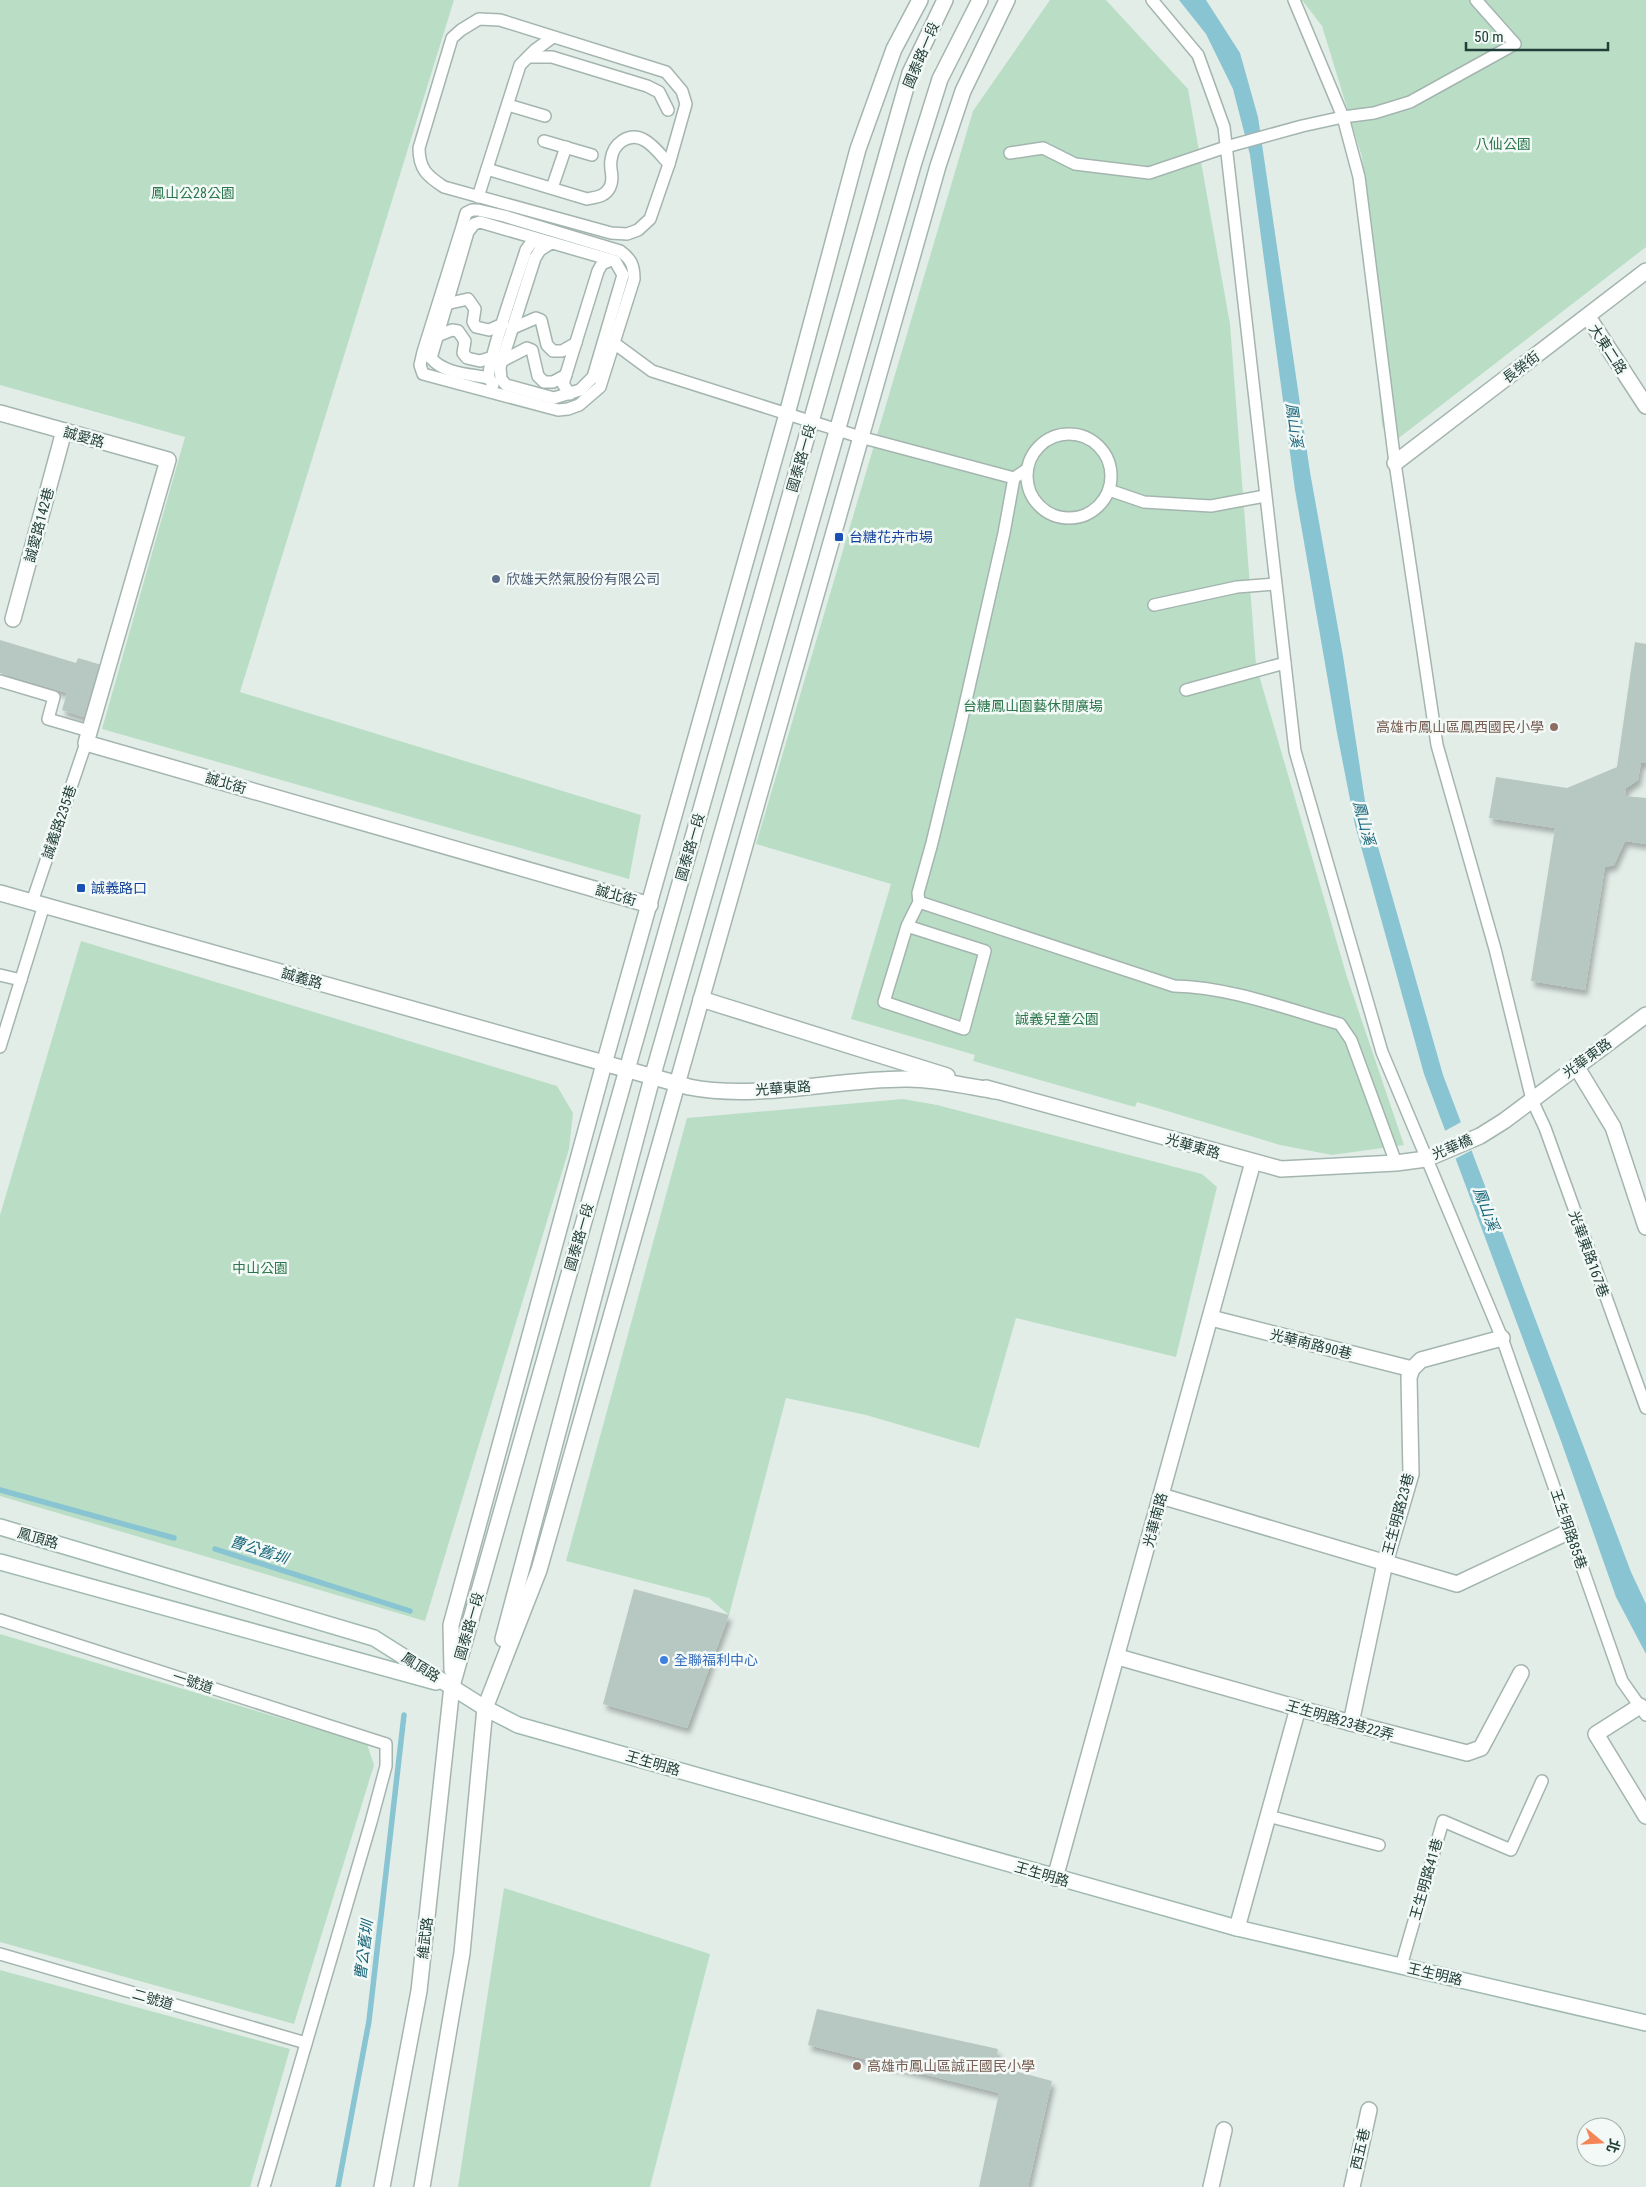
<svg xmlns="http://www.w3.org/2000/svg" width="1646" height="2187" font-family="'Roboto Condensed','Noto Sans TC',sans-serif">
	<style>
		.green { fill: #badec5 }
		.water { fill: #89c4d3 }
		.pier { fill: #e2ede8 }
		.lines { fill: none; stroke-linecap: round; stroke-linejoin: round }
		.stream { stroke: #89c4d3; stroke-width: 5.5 }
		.building { fill: #b7c7c1; filter: url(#shadow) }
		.service-casing { stroke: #a4b5b0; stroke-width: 14 }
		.minor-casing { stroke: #a4b5b0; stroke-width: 18 }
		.tertiary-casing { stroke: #a4b5b0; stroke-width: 18 }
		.secondary-casing { stroke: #a0b9b1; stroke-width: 18 }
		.service { stroke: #fff; stroke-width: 11 }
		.minor { stroke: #fff; stroke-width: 15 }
		.tertiary { stroke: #fff; stroke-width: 15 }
		.secondary { stroke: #fff; stroke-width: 15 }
		.transit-dot { fill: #1a4fb4; stroke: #f3f9f6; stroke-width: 2 }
		.service-dot { fill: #5c6f8a; stroke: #f3f9f6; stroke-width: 2 }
		.education-dot { fill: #8d6e63; stroke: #f3f9f6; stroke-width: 2 }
		.shop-dot { fill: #3f7fe0; stroke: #f3f9f6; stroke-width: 2 }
		.labels { text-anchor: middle; stroke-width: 5; stroke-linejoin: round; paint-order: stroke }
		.street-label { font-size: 14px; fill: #213e38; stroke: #f3f9f6 }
		.park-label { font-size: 14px; fill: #2b764b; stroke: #f3f9f6 }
		.transit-label { font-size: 14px; fill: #164399; stroke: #f3f9f6; text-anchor: start }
		.service-label { font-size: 14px; fill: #4e5e75; stroke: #f3f9f6; text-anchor: start }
		.education-label { font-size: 14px; fill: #785e54; stroke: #f3f9f6; text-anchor: end }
		.shop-label { font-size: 14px; fill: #366cbe; stroke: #f3f9f6; text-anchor: start }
		.water-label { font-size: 15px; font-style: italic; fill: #1a677c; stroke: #f3f9f6 }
	</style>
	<defs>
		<filter id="shadow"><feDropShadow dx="3" dy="5.5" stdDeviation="2.5" flood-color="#0004"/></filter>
	</defs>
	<rect width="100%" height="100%" fill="#e2ede8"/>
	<g class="green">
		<path d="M0 0H454L240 692 641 815 629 879 102 729 185 437 0 385Z"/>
		<path d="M1050 0H1106L1188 89 1230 324 1256 665 1347 977 1404 1145 1332 1155 1280 1145 1137 1102 1135 1107 973 1061 975 1055 851 1019 891 884 756 844 973 111Z"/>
		<path d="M1302 0H1646V247L1391 444 1382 425 1362 157 1322 26Z"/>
		<path d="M81 941 557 1086 573 1113 569 1149 425 1621 0 1496V1215Z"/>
		<path d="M903 1099 937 1105 1202 1174 1217 1187 1176 1357 1016 1318 979 1448 866 1415 786 1398 729 1615 709 1598 566 1561 687 1118Z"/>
		<path d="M0 1634 367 1744 374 1765 294 2024 0 1942Z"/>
		<path d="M504 1888 710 1954 650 2187H458Z"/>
		<path d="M0 1970 290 2049 250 2187H0Z"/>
	</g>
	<path class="water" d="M1179 0H1206L1240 53 1258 117 1310 472 1343 656 1365 801 1443 1075 1631 1572 1646 1604V1654L1616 1597 1561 1441 1424 1074 1355 825 1337 733 1295 490 1250 155 1233 89 1206 34Z"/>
	<path class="pier" d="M1463 1121 1474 1149 1453 1160 1443 1132Z"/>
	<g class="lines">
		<g class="stream">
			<path d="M0 1490 174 1538"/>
			<path d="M215 1549 410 1611"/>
			<path d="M338 2187 369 2021 404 1715"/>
		</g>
	</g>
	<g class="building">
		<path d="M0 640 76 663 78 658 105 666 90 719 62 710 67 693 0 673Z"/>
		<path d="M1635 642 1646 644V763H1641L1638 780 1626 788 1625 796 1646 798V844L1625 841 1614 865 1605 867 1585 990 1531 981 1555 828 1489 818 1496 777 1567 788 1617 767Z"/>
		<path d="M634 1589 729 1615 687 1728 603 1704Z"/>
		<path d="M817 2009 998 2049 995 2066 1052 2081 1028 2187H979L999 2093 808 2045Z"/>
	</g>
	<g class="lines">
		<defs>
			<g id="service">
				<path d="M1152 0 1198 55 1224 127 1295 751 1382 1052 1502 1338 1622 1681 1646 1715"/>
				<path d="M1294 0 1343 117 1359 177 1395 463 1437 745 1495 949 1532 1100 1545 1128 1646 1408"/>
				<path d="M479 19 500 20 666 72 682 91 686 104 669 164 650 219 638 230 627 234 611 233 444 187C427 176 419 169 419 148L452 38 461 30Z"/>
				<path d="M528 57H552L647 86 659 92 668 110"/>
				<path d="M508 105 545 116"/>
				<path d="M544 141 592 155"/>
				<path d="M1010 153 1043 148 1075 164 1149 173 1226 147 1302 126 1343 117 1374 113 1410 102 1515 44 1476 0"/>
				<path d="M487 169 587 199C596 197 605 197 610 187 615 177 609 170 611 160 612 152 616 145 622 141 642 128 657 151 669 164"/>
				<path d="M552 188 566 147"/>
				<path d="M478 197 520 65 535 50 553 37"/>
				<path d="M472 210H478L504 216 620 251C631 259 634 265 634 279L600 387 579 405 568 409 558 410 423 374 420 365 423 352 462 227 466 213Z"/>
				<path d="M446 304 468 299 475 309 473 322 476 327 489 330 503 324"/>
				<path d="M513 328 536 318 541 320 547 345 553 351H562L576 343"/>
				<path d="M435 337 452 330 458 331 465 341 463 353 467 358 480 361 493 357"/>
				<path d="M614 343 652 371 860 437 1014 478 1026 470"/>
				<path d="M502 361 527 348 532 350 538 376 544 382H553L566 375"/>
				<path d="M489 378C470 374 444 374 431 358L468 232 474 224 480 222 615 261 623 275 593 377 580 390 554 398 506 385 501 379 500 367 535 258 540 250 551 243"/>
				<path d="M493 385C492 382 490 381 489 378 486 365 520 270 526 250L531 243 539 240"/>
				<path d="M570 394 563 384 598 271 602 264 611 260"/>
				<circle cx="1069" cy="476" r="42"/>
				<path d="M1109 490 1144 502 1211 506 1265 496"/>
				<path d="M1154 605 1237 587 1275 584"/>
				<path d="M0 681 54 697 48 719 89 731"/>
				<path d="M1186 690 1285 663"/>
				<path d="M32 902 86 743"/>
				<path d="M919 902 1174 986C1230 987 1287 1009 1340 1024L1351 1040 1396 1163"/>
				<path d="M907 926 985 951 964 1029 884 1002 907 926 919 902 918 893 932 843 960 727 1004 533 1014 478"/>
				<path d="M0 975 21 980"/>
				<path d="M0 1047 44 905"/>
				<path d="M0 1620 386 1744V1766L371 1822 264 2187"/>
				<path d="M1268 1816 1379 1845"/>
				<path d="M0 1954 306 2043"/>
				<path d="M1401 1966 1443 1821 1511 1850 1542 1781"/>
			</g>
			<g id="minor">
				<path d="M1588 317 1646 406"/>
				<path d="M0 413 168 460 86 743 650 905"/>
				<path d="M1395 463 1646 271"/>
				<path d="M13 619 64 431"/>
				<path d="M0 893 689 1087C759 1101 837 1078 908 1079 937 1079 966 1086 995 1091"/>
				<path d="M701 999 947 1076"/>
				<path d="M1576 1066 1613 1127 1646 1227"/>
				<path d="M986 1088 1281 1169 1396 1163 1426 1159 1480 1136 1504 1121 1646 1015"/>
				<path d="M1211 1318 1412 1369"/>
				<path d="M1161 1496 1457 1584 1570 1531"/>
				<path d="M1118 1657 1351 1723 1467 1753 1481 1748 1521 1673"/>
				<path d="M1640 1706 1596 1734 1646 1816"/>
				<path d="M1351 1723 1385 1563 1411 1474 1409 1377 1412 1369 1421 1360 1502 1338"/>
				<path d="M1055 1878 1253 1162"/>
				<path d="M1237 1928 1298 1708"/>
				<path d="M382 2187 419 1991 452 1686"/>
				<path d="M422 2187 462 1953 485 1708"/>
				<path d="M1211 2187 1224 2130"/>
				<path d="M1352 2187 1369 2110"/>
			</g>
			<g id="tertiary">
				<path d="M503 1639 652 1078 914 162 940 79 980 0"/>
				<path d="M452 1670 451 1625 604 1064 787 414 858 149 894 49 920 0"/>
				<path d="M452 1686 910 73 945 0"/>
				<path d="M485 1708 539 1570 938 166 963 91 1007 0"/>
			</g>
			<g id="secondary">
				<path d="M0 1527 374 1638 485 1708 518 1725 1237 1928 1646 2023"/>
				<path d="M0 1562 436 1682"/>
			</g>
		</defs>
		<use href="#service" class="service-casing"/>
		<use href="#minor" class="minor-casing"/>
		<use href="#tertiary" class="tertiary-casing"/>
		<use href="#secondary" class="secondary-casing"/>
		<use href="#service" class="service"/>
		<use href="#minor" class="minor"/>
		<use href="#tertiary" class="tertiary"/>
		<use href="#secondary" class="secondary"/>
	</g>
	<g class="transit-dot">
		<rect x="834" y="532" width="10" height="10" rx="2.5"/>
		<rect x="76" y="883" width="10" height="10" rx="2.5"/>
	</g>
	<circle class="service-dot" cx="496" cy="579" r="5"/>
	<g class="education-dot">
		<circle cx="1554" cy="727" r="5"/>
		<circle cx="857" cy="2066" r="5"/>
	</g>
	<circle class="shop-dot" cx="664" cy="1660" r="5"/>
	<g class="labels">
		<g class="street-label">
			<text transform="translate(921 55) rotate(-67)" y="5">國泰路一段</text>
			<text transform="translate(1608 349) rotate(57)" y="5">大東二路</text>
			<text transform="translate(1521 367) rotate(-37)" y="5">長榮街</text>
			<text transform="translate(84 437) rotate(16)" y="5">誠愛路</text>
			<text transform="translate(801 458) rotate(-74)" y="5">國泰路一段</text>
			<text transform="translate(39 525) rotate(-75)" y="5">誠愛路142巷</text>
			<text transform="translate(226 783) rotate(16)" y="5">誠北街</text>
			<text transform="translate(59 822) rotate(-71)" y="5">誠義路235巷</text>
			<text transform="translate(690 847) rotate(-74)" y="5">國泰路一段</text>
			<text transform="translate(616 895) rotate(16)" y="5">誠北街</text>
			<text transform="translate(302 978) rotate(16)" y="5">誠義路</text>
			<text transform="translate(1587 1058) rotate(-36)" y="5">光華東路</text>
			<text transform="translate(783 1088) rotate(-4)" y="5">光華東路</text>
			<text transform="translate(1193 1146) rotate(16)" y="5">光華東路</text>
			<text transform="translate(1452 1147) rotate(-23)" y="5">光華橋</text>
			<text transform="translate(579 1237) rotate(-74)" y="5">國泰路一段</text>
			<text transform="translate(1589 1254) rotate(70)" y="5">光華東路167巷</text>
			<text transform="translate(1311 1344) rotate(14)" y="5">光華南路90巷</text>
			<text transform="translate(1398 1514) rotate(-75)" y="5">王生明路23巷</text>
			<text transform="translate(1155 1520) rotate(-75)" y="5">光華南路</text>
			<text transform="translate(1569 1529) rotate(71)" y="5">王生明路85巷</text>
			<text transform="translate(38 1538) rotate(16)" y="5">鳳頂路</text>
			<text transform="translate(469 1626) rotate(-74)" y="5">國泰路一段</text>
			<text transform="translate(421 1667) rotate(32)" y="5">鳳頂路</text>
			<text transform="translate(193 1682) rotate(18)" y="5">一號道</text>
			<text transform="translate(1340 1720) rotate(16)" y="5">王生明路23巷22弄</text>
			<text transform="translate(653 1763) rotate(16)" y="5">王生明路</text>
			<text transform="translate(1042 1874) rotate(16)" y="5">王生明路</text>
			<text transform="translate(1426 1879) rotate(-74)" y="5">王生明路41巷</text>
			<text transform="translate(425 1938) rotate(-83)" y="5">維武路</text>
			<text transform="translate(1435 1974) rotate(13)" y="5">王生明路</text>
			<text transform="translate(153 1999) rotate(16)" y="5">二號道</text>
			<text transform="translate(1360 2149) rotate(-77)" y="5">西五巷</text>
		</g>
		<g class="park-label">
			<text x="1503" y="149">八仙公園</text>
			<text x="193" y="198">鳳山公28公園</text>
			<text x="1033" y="711">台糖鳳山園藝休閒廣場</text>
			<text x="1057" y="1024">誠義兒童公園</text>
			<text x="260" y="1273">中山公園</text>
		</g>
		<g class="transit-label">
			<text x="849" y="542">台糖花卉市場</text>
			<text x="91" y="893">誠義路口</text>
		</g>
		<g class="service-label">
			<text x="506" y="584">欣雄天然氣股份有限公司</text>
		</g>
		<g class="education-label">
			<text x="1544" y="732">高雄市鳳山區鳳西國民小學</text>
			<text x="867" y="2071" text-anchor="start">高雄市鳳山區誠正國民小學</text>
		</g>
		<g class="shop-label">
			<text x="674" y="1665">全聯福利中心</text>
		</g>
		<g class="water-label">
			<text transform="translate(1294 425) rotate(82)" y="5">鳳山溪</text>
			<text transform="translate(1364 823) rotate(75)" y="5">鳳山溪</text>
			<text transform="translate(1486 1209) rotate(69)" y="5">鳳山溪</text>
			<text transform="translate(259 1550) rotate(18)" y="5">曹公舊圳</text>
			<text transform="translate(364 1950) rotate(-83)" y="5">曹公舊圳</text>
		</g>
	</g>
	<g transform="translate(1601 2142) rotate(108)"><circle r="24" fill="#f3f9f6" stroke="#9faeaa"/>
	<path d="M0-4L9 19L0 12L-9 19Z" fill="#f58457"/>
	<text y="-8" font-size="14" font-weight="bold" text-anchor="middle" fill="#213e38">北</text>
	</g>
	<path d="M1466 42v8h142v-8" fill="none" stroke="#213e38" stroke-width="2.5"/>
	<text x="1474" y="42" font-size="15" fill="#213e38" stroke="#f3f9f6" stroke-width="4" paint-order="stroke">50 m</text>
</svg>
